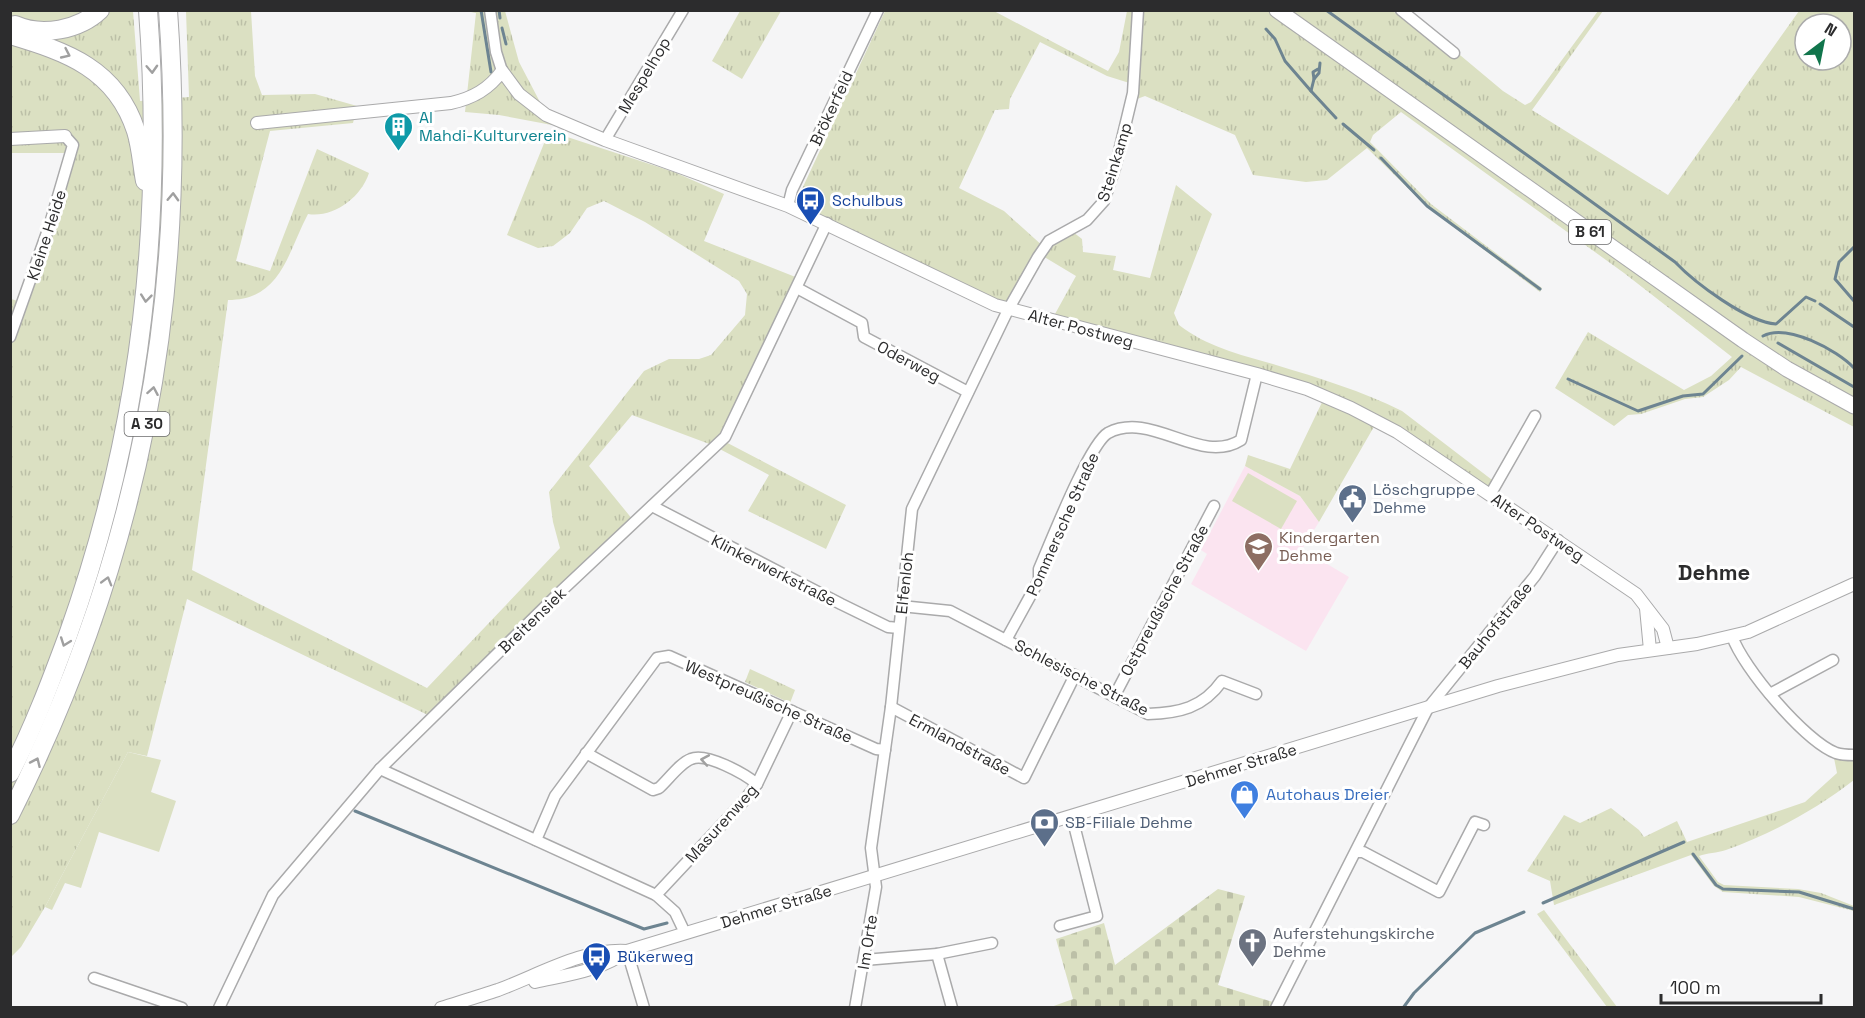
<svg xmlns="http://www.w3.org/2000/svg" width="1865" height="1018" font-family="'Space Grotesk',sans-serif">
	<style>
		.education { fill: #fbe4f0 }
		.grass { fill: url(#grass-tufts); fill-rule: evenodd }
		.cemetery { fill: url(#cemetery-stones) }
		.garden { fill: #dbe0c2 }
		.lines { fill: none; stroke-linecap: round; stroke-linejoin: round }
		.stream { stroke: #6d8491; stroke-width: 3 }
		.minor-casing { stroke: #aaaaab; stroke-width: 13 }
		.tertiary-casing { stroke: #aaaaab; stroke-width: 14 }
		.primary-casing { stroke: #aaaaab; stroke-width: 17 }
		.motorway-casing { stroke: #aaaaab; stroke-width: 20 }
		.minor { stroke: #fff; stroke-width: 10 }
		.tertiary { stroke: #fff; stroke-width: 12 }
		.primary { stroke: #fff; stroke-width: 15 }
		.motorway { stroke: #fff; stroke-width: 18 }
		.oneway { stroke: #a0a0a0 }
		.labels { text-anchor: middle; stroke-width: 6; stroke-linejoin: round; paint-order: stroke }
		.shield { fill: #fff; stroke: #6b6b6c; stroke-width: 1.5 }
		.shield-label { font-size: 15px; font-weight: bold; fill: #2c2c2d }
		.street-label { font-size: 16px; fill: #2c2c2d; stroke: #fff }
		.culture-label { font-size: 16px; fill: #0d838f; stroke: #fff; text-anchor: start }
		.transit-label { font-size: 16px; fill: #164399; stroke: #fff; text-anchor: start }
		.service-label { font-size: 16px; fill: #4e5e75; stroke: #fff; text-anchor: start }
		.education-label { font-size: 16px; fill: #785e54; stroke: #fff; text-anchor: start }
		.shop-label { font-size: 16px; fill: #366cbe; stroke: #fff; text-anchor: start }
		.worship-label { font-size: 16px; fill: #5b616d; stroke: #fff; text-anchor: start }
		.district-label { font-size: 22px; font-weight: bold; fill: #2c2c2d; stroke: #fff }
	</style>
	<defs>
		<pattern id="grass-tufts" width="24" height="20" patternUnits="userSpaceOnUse" patternTransform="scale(1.5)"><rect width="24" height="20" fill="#dbe0c2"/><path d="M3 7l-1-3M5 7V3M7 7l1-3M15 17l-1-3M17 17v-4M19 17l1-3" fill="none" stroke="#bcc0a7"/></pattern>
		<pattern id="cemetery-stones" width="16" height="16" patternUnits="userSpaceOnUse" patternTransform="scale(1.5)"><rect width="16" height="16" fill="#dbe0c2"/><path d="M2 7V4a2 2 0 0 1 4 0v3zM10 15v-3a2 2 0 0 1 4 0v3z" fill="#bcc0a7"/></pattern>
	</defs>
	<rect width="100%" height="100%" fill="#f5f5f6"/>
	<path class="education" d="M1245 466 1300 496 1319 522 1302 549 1349 577 1306 651 1191 584 1207 554 1201 550Z"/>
	<g class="grass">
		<path d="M11 11H133L140 101 189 97 186 11H251L255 76 262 95 315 94 357 106 353 123 270 131 236 261 270 271 317 149 369 173C361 198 333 218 308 214 287 254 281 300 228 300L192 570 427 688 560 548 553 522 549 492 644 371 669 359H699L711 355 745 315 747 294 739 281 645 222 604 201 587 208 570 233 553 246 538 248 507 235 549 131 674 172 724 194 704 241 798 278 726 428 718 438 846 505 826 549 748 511 769 475 712 445 632 415 589 466 633 520 430 716 187 599 147 756 128 752 45 907 21 947 11 957V299L25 303 73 153H11Z"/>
		<path d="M466 11H505L519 62 552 125 499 115 465 112 476 13Z"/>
		<path d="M740 11H781L742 79 712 61Z"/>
		<path d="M885 11H994L1108 71 1119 52 1127 11H1393L1443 51 1445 39 1448 45 1503 91 1525 105 1531 102 1598 11H1603L1532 110 1668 195 1799 11H1854V427L1741 367 1729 380 1703 397 1685 399 1641 414 1628 415 1614 426 1555 388 1588 332 1684 390 1711 376 1732 357 1624 273 1401 112 1373 135 1370 142 1431 204 1542 288 1540 292 1426 206 1367 148 1327 180 1306 182 1253 175 1235 135 1145 96 1137 99 1139 86 1107 76 1040 42 1010 99 1009 109 995 110 959 188 1004 211 1045 248 1073 232 1082 239 1083 252 1116 256 1113 270 1150 278 1176 185 1212 214 1174 313 1179 325C1207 347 1242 355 1276 365 1319 378 1362 391 1402 411L1500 486 1497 501 1379 418 1319 522 1300 496 1245 466 1248 455 1290 469 1326 394 1050 323 1076 276 1041 255 1010 308 797 208 802 189ZM1805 24H1841V60H1805Z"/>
		<path d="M750 669 795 690 790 703 745 682Z"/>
		<path d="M1834 758 1854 760V780C1817 809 1771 834 1726 850 1717 853 1707 853 1699 856L1718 882 1724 885 1798 889 1821 893 1854 906V911L1799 897 1723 892 1714 886 1691 855 1554 905 1550 881 1527 871 1564 815 1580 823 1611 808 1639 830 1644 837 1677 821 1687 842 1805 802 1837 773Z"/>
		<path d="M1544 910 1617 1007H1607L1537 914Z"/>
	</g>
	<path class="cemetery" d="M1218 889 1245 896 1218 985 1273 1002 1270 1007H1051L1073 999 1056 939 1104 923 1115 965Z"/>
	<g class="garden">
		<path d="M1248 473 1297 501 1281 529 1232 501Z"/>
		<path d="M128 752 161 760 151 792 176 801 159 852 99 832 81 888 65 883 52 910 45 907Z"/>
	</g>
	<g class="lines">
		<g class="stream">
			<path d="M481 10 491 72"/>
			<path d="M499 10 500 18"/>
			<path d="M1326 10 1675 262C1695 283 1747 322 1776 324L1806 297 1815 301"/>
			<path d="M502 28 506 44"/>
			<path d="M1266 29 1275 39 1285 61 1311 91"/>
			<path d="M1318 69 1313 72 1314 79 1319 73 1320 63"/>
			<path d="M1314 79 1311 91 1336 118"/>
			<path d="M1343 124 1374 150"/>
			<path d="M1381 158 1427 206 1540 289"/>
			<path d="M1854 247 1839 262 1835 279 1854 301"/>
			<path d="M1820 304 1854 327"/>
			<path d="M1763 336C1787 323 1837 350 1854 368"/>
			<path d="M1778 343 1854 387"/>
			<path d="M1568 379 1638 411 1683 396 1703 394 1742 356"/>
			<path d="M355 811 644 929 667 923"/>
			<path d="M1693 854 1716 885 1723 889 1799 892 1854 909"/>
			<path d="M1543 903 1684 842"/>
			<path d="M1403 1008 1414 993 1475 933 1524 912"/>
		</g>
		<defs>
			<g id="minor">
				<path d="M490 10 496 52 502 71"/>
				<path d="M1401 10 1454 53"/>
				<path d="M605 140 683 10"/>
				<path d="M788 206 792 190 878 10"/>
				<path d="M797 288 862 323 864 337 968 392"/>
				<path d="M10 337 49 227 73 145 65 136"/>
				<path d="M1490 495 1535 416"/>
				<path d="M652 506 841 604 888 627 899 628"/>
				<path d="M901 606 950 611 1148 714C1179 713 1203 708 1222 681L1256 694"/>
				<path d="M1732 636C1743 668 1805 741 1836 753 1842 755 1848 755 1854 755"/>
				<path d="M1006 640 1039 580V569C1050 544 1089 444 1108 433 1152 410 1200 466 1241 440L1257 374"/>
				<path d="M1770 694 1833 660"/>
				<path d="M1115 695 1214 506"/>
				<path d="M891 707 1024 778 1075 675"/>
				<path d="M586 753 653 790 659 788C668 780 680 763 691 759 706 752 745 774 757 784"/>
				<path d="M380 769 656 895 675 912 685 933"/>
				<path d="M536 840 555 796 657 658 669 656 876 749 885 750"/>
				<path d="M1357 852H1363L1439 892 1475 822 1484 825"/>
				<path d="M656 895 742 803 757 784 792 711"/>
				<path d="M1060 926 1097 916 1072 817"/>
				<path d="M627 951 644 1008"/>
				<path d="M937 954 952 1008"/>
				<path d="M864 960 937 954 992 943"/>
				<path d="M94 978 182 1008"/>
				<path d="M219 1008 273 895 380 769 557 595 725 437 827 223"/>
				<path d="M855 1008 876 887 871 848 891 707 912 509 1008 310 1038 257 1049 241 1087 220 1104 201 1115 168 1133 93 1138 10"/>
				<path d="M1276 1008 1428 708 1535 576 1558 540"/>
			</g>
			<g id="tertiary">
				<path d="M257 123 451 103C473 98 489 89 502 71L519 94 546 115 605 140 788 206 995 305 1257 374 1307 389 1351 408 1397 432 1636 594 1663 629 1668 648"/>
				<path d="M10 139 65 136"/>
				<path d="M1646 608 1650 650"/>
				<path d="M535 982C566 975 601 971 627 951"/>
				<path d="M441 1008C460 1002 480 996 498 990 539 975 583 948 627 951L1498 686 1618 655 1697 644 1748 632 1854 584"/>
			</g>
			<path id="primary" d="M1277 10 1743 340 1787 369 1854 406"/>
			<g id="motorway">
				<path d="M15 25C42 37 79 30 100 10"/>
				<path d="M10 35C67 52 116 69 136 131 141 147 142 165 145 181"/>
				<path d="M10 773C33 729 51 681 68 635 140 434 164 223 148 10"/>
				<path d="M10 815C140 556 189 298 168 10"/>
			</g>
		</defs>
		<use href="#minor" class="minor-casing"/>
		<use href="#tertiary" class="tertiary-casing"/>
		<use href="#primary" class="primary-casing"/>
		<use href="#motorway" class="motorway-casing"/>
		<use href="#minor" class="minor"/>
		<use href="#tertiary" class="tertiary"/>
		<use href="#primary" class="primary"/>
		<use href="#motorway" class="motorway"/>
	</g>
	<defs><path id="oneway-chevron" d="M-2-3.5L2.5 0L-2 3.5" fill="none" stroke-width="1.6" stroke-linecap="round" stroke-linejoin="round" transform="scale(1.5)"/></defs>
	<g class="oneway">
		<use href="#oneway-chevron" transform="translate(66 54) rotate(25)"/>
		<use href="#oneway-chevron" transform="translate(152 69) rotate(87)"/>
		<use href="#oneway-chevron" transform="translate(173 197) rotate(-88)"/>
		<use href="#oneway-chevron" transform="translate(146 298) rotate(96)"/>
		<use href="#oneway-chevron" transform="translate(153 391) rotate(-80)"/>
		<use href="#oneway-chevron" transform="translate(107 581) rotate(-74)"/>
		<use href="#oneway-chevron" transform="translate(65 642) rotate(110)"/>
		<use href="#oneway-chevron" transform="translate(705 760) rotate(-170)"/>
		<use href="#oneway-chevron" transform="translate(36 762) rotate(-66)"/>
	</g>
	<defs>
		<symbol id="building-pin" viewBox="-11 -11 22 30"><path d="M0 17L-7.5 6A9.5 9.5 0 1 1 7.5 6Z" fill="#0f9aa8" stroke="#fff"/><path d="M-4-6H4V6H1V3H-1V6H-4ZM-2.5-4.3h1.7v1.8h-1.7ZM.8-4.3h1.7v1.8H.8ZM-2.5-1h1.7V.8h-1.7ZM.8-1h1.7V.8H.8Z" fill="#fff"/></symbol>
		<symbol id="bus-pin" viewBox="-11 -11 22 30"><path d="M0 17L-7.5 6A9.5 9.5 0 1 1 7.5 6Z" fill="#1a4fb4" stroke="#fff"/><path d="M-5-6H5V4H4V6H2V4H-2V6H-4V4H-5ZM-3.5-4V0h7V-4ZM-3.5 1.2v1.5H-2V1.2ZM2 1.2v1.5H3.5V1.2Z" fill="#fff"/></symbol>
		<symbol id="civic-pin" viewBox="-11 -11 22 30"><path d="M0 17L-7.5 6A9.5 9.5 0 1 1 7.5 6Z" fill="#5c6f8a" stroke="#fff"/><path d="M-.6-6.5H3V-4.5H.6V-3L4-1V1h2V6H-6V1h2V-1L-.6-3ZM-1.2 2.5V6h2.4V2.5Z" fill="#fff"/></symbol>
		<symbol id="school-pin" viewBox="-11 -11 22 30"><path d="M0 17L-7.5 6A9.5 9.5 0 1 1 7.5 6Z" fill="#8d6e63" stroke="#fff"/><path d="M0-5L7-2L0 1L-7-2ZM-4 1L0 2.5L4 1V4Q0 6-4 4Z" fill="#fff"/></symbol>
		<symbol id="shop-pin" viewBox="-11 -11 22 30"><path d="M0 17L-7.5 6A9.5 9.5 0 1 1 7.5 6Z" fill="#3f7fe0" stroke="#fff"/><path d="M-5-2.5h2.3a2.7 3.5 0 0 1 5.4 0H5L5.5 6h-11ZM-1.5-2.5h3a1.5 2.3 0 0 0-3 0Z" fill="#fff"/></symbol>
		<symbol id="bank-pin" viewBox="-11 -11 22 30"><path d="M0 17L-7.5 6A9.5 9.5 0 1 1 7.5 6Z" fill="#5c6f8a" stroke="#fff"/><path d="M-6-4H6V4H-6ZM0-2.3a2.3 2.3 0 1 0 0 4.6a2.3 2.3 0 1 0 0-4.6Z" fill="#fff"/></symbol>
		<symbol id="church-pin" viewBox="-11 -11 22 30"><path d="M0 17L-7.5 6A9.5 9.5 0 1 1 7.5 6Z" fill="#6b7280" stroke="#fff"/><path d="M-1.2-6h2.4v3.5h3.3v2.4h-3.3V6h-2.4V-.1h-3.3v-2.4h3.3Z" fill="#fff"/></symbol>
	</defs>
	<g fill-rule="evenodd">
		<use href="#building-pin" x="382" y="110" width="33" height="45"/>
		<use href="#bus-pin" x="794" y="184" width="33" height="45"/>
		<use href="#civic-pin" x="1336" y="482" width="33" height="45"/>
		<use href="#school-pin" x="1242" y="530" width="33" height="45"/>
		<use href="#shop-pin" x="1228" y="778" width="33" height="45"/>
		<use href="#bank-pin" x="1028" y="806" width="33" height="45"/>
		<use href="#church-pin" x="1236" y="926" width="33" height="45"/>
		<use href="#bus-pin" x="580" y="940" width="33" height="45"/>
	</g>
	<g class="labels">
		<g class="shield">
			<rect x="1569" y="220" width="42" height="24" rx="4.5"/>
			<rect x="124.5" y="412" width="45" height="24" rx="4.5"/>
		</g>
		<g class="shield-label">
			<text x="1590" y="237">B 61</text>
			<text x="147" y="429">A 30</text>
		</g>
		<g class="street-label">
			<text transform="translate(644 75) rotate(-59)" y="6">Mespelhop</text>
			<text transform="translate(831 108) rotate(-65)" y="6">Brökerfeld</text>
			<text transform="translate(1114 162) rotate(-73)" y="6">Steinkamp</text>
			<text transform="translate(46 235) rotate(-72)" y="6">Kleine Heide</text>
			<text transform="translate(1081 328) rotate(15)" y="6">Alter Postweg</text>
			<text transform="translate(909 361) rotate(28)" y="6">Oderweg</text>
			<text transform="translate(1062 524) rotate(-66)" y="6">Pommersche Straße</text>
			<text transform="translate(1538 527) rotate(34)" y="6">Alter Postweg</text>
			<text transform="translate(774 570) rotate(27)" y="6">Klinkerwerkstraße</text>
			<text transform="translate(904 583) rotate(-84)" y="6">Elfenloh</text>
			<text transform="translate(1164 600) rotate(-62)" y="6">Ostpreußische Straße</text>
			<text transform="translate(532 620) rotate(-44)" y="6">Breitensiek</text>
			<text transform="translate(1495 625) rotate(-51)" y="6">Bauhofstraße</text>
			<text transform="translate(1082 677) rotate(27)" y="6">Schlesische Straße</text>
			<text transform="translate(769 701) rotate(24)" y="6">Westpreußische Straße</text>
			<text transform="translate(960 744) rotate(28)" y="6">Ermlandstraße</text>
			<text transform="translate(1241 765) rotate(-17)" y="6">Dehmer Straße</text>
			<text transform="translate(721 823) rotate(-48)" y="6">Masurenweg</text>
			<text transform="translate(776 906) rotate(-17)" y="6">Dehmer Straße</text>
			<text transform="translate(867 942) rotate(-81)" y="6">Im Orte</text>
		</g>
		<g class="culture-label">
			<text x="419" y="123">Al<tspan x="419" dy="18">Mahdi-Kulturverein</tspan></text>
		</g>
		<g class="transit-label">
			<text x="832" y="206">Schulbus</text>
			<text x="617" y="962">Bükerweg</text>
		</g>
		<g class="service-label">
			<text x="1373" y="495">Löschgruppe<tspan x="1373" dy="18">Dehme</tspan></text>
			<text x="1065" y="828">SB-Filiale Dehme</text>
		</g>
		<g class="education-label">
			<text x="1279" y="543">Kindergarten<tspan x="1279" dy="18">Dehme</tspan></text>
		</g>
		<g class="shop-label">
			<text x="1266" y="800">Autohaus Dreier</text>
		</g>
		<g class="worship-label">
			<text x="1273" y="939">Auferstehungskirche<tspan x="1273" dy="18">Dehme</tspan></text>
		</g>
		<g class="district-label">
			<text x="1714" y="580">Dehme</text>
		</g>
	</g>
	<rect width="1865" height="1018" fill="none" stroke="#2c2c2d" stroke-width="24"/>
	<g transform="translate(1823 42) rotate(32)"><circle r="28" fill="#ffffff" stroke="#ababab" stroke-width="1.5"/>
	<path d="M0-4.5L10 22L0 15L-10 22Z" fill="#11754c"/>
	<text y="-9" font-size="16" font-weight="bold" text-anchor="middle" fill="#2c2c2d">N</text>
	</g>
	<path d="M1661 994v9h160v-9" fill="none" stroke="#2c2c2d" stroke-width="3"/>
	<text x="1670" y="994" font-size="18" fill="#2c2c2d" stroke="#ffffff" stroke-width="4.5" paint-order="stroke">100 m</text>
</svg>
